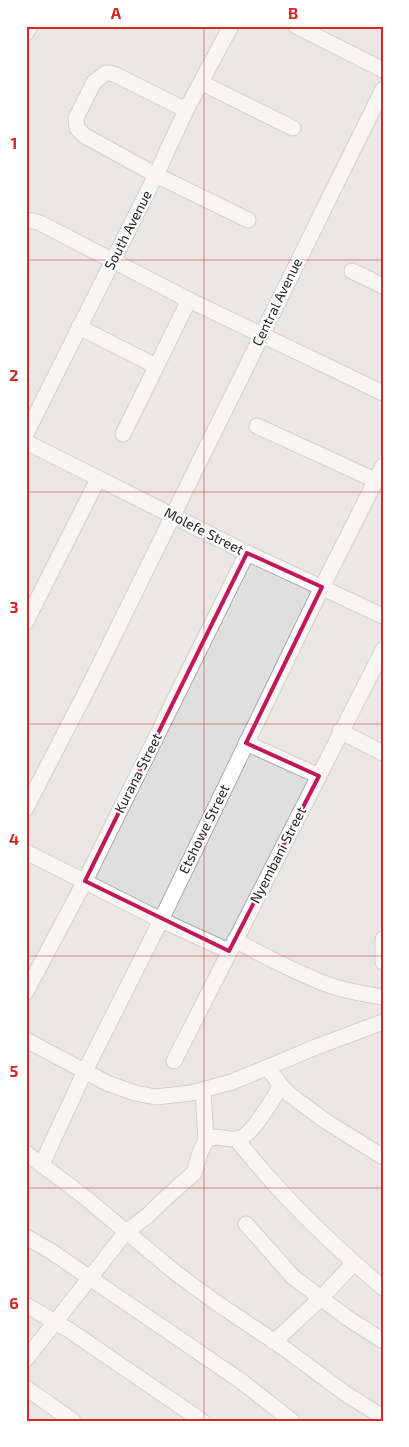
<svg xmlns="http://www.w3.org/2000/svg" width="409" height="1447" font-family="'Exo 2',sans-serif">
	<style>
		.residential { fill: #e0dfdf }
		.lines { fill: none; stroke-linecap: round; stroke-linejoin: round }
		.minor-casing { stroke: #a9a9a9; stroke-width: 17 }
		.minor { stroke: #fff; stroke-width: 15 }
		.marked { fill: none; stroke: #c2185b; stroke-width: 4; stroke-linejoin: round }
		.grid { fill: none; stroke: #d62828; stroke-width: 1; stroke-opacity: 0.55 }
		.labels { text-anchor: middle; stroke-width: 4; stroke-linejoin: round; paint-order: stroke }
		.street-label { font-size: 14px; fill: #222; stroke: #fff }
		.neatline { fill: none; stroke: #d62828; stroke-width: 2 }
		.grid-label { font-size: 16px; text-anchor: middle; font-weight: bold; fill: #d62828 }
	</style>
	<rect width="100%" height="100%" fill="#f2efe9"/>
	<rect class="residential" x="26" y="26" width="357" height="1395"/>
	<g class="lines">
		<defs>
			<g id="minor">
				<path d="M296 26 383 70"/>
				<path d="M26 33 30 26"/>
				<path d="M202 83 293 128"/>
				<path d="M186 110 116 75 110 73H106L94 82 76 118 77 128 85 136 156 175 248 220"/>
				<path d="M26 222C31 219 37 222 42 224L189 300 383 393"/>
				<path d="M352 271 383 286"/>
				<path d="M79 327 156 366"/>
				<path d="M257 426 375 480"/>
				<path d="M26 434 156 175 186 110 231 26"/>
				<path d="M123 434 189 300"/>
				<path d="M26 442 247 553 383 616"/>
				<path d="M26 622 98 479"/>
				<path d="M340 731 383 753"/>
				<path d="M246 743 319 776"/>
				<path d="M26 808 91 682 383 89"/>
				<path d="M26 852 161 920 229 951"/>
				<path d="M383 939V962"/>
				<path d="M235 940C264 956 295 972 326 984 344 991 364 994 383 997"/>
				<path d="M26 992 85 881 247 553"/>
				<path d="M26 1040 107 1083 135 1093 156 1097 191 1093 232 1082 316 1047 383 1022"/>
				<path d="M174 1061 383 650"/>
				<path d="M268 1068 281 1086 290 1095 327 1122 383 1157"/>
				<path d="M236 1139C250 1156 264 1173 279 1189 311 1224 347 1257 383 1288"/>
				<path d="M206 1140C217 1134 225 1140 237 1139 251 1138 273 1098 281 1086"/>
				<path d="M26 1153 82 1195 176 1273 214 1301 284 1348 346 1394 383 1417"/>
				<path d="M42 1164 85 1071 161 920 322 587 383 466"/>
				<path d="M246 1224 293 1277 346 1317 383 1341"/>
				<path d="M26 1237 49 1250 241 1381 292 1421"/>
				<path d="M26 1305 69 1330 202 1421"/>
				<path d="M274 1342 321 1298 354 1263"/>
				<path d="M26 1359 126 1232 147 1216 169 1195 194 1173 200 1153 206 1140 203 1090"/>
				<path d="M26 1388 73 1421"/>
			</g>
		</defs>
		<use href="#minor" class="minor-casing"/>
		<use href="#minor" class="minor"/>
	</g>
	<path d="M0 0H409V1447H0ZM247 553 322 587 246 743 319 776 229 951 85 881Z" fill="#f2efe9" fill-opacity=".55" fill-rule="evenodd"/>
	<path class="marked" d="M247 553 322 587 246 743 319 776 229 951 85 881Z"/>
	<path class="grid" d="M204 26V1421M26 260H383M26 492H383M26 724H383M26 956H383M26 1188H383"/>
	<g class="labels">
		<g class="street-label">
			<text transform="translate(128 230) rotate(-63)" y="5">South Avenue</text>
			<text transform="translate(277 302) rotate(-64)" y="5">Central Avenue</text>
			<text transform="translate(204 531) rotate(27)" y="5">Molefe Street</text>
			<text transform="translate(138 773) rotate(-63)" y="5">Kurana Street</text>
			<text transform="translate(204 829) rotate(-64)" y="5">Etshowe Street</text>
			<text transform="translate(278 855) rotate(-63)" y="5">Nyembani Street</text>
		</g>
	</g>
	<rect width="409" height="1447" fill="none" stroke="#ffffff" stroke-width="55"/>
	<rect x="28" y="28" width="354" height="1392" class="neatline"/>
	<g class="grid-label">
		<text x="116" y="19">A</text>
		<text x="293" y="19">B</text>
		<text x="14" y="149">1</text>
		<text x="14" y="381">2</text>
		<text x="14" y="613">3</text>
		<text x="14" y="845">4</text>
		<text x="14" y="1077">5</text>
		<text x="14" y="1309">6</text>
	</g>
</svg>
